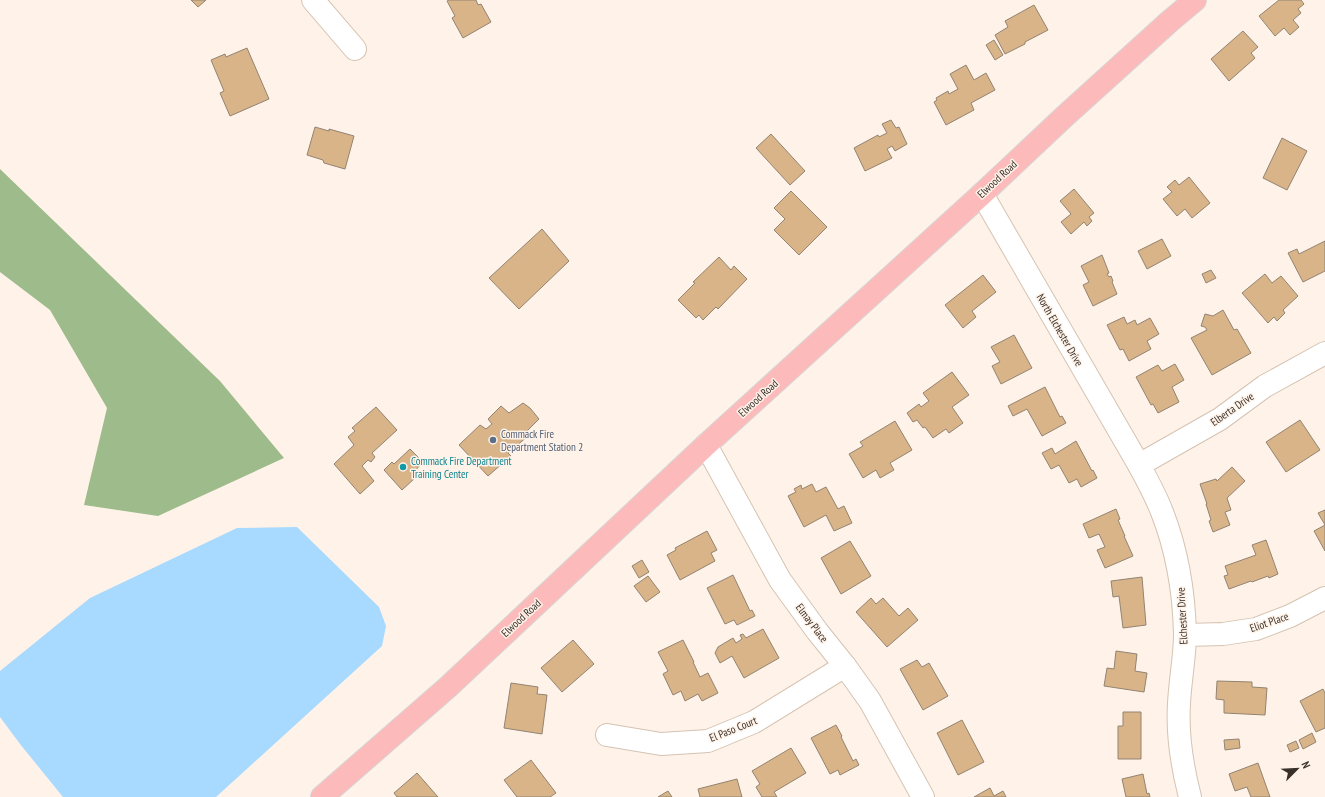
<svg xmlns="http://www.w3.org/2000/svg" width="1325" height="797" font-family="'PT Sans Narrow',sans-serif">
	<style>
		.forest { fill: #9ebb8c }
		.water { fill: #a8d9fe }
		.building { fill: #d9b488; stroke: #928372 }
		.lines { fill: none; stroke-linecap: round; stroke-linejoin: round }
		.minor-casing { stroke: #d5c3b2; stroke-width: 24 }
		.major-casing { stroke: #d7d6d5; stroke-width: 24 }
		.minor { stroke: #fff; stroke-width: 22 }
		.major { stroke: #fdbabb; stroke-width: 22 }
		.service-dot { fill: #5c6f8a; stroke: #fff3e9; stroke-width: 1.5 }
		.culture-dot { fill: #0f9aa8; stroke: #fff3e9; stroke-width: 1.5 }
		.labels { text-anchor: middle; stroke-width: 3; stroke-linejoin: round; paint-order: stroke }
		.street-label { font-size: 11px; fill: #38312b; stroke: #fff3e9 }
		.service-label { font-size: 11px; fill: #4e5e75; stroke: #fff3e9; text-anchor: start }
		.culture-label { font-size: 11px; fill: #0d838f; stroke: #fff3e9; text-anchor: start }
	</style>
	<rect width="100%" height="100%" fill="#fff3e9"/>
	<path class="forest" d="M0 169 220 381 284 458 158 516 84 505 107 408 50 310 0 272Z"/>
	<path class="water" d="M297 527 379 607 386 626 382 646 216 797H63L20 744 0 717V671L90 598 237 528Z"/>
	<g class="building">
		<path d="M191 0H206L198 7Z"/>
		<path d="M449 0H476L478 5 481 4 491 22 463 38 452 18 455 16 447 1Z"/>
		<path d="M1279 0H1301L1304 4 1298 9 1301 13 1293 20 1299 27 1290 35 1284 28 1275 36 1259 16Z"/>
		<path d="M1034 5 1048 30 1025 42V44L1005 54 995 35 1008 27 1005 21Z"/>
		<path d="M1243 31 1258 47 1251 53 1255 58 1229 81 1211 59Z"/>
		<path d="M994 40 1003 55 995 60 986 45Z"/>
		<path d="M247 48 269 99 230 116 220 93 224 91 211 60 225 54 226 57Z"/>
		<path d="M966 65 974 80 986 73 995 90 971 103 974 110 946 125 934 102 937 100 936 98 948 91 949 94 958 89 950 74Z"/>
		<path d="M891 120 896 128 899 127 907 144 895 151 892 146 887 149 892 158 865 171 854 148 878 135 879 137 887 133 882 124Z"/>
		<path d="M315 127 329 131V129L354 136 345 169 324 163 323 160 307 155Z"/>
		<path d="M771 134 805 171 790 185 756 148Z"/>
		<path d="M1282 138 1307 151 1287 190 1263 178Z"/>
		<path d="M1189 177 1210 203 1192 218 1185 209 1177 216 1163 199 1172 192 1167 187 1175 180 1179 185Z"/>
		<path d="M1074 189 1094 213 1089 217 1092 221 1087 226 1084 222 1071 234 1061 222 1071 214 1060 201Z"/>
		<path d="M791 191 827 227 799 255 774 230 785 219 774 208Z"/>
		<path d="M542 229 569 261 519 309 489 278Z"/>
		<path d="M1162 239 1171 256 1147 269 1138 251Z"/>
		<path d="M1325 241V271L1303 282 1288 253 1297 249 1299 254Z"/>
		<path d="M1102 255 1109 273 1107 274 1109 277 1111 276 1113 281 1112 282 1117 294 1093 306 1083 285 1089 282 1081 266Z"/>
		<path d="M719 257 731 270 734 266 747 279 718 309 716 307 703 320 699 315 696 318 678 300 695 283 693 282Z"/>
		<path d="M1211 270 1216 278 1206 283 1202 274Z"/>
		<path d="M1265 274 1272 283 1281 276 1298 296 1283 310 1285 313 1277 321 1274 317 1268 323 1242 293Z"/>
		<path d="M983 275 996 292 972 311 976 317 963 328 945 305Z"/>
		<path d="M1223 310 1234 330 1237 329 1251 353 1212 375 1191 338 1207 330 1205 327 1201 326 1205 314 1213 316Z"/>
		<path d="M1124 317 1127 324 1135 320 1137 325 1150 318 1159 334 1147 341 1151 349 1129 361 1123 349 1120 350 1107 325Z"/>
		<path d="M1014 335 1032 368 1001 384 992 366 1000 362 991 347Z"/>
		<path d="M1175 364 1184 380 1172 387 1179 402 1158 413 1153 404 1151 405 1136 377 1158 365 1162 371Z"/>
		<path d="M952 372 969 395 952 407 963 423 949 433 946 429 933 438 925 427 923 428 917 420 913 422 907 413 919 404 921 407 929 401 923 393Z"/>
		<path d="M1045 387 1060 417 1062 416 1066 423 1042 436 1027 409 1013 416 1008 406Z"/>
		<path d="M523 403 530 408 539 419 527 431 528 436 508 453 511 456 488 476 459 445 480 425 486 429 492 424 488 419 501 406 509 413Z"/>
		<path d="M376 407 397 430 372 453 375 457 371 462 368 460 362 466 374 481 360 494 334 464 354 445 348 437 355 431 352 428Z"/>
		<path d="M1300 420 1320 450 1286 472 1266 442Z"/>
		<path d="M895 421 912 450 890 463 894 470 880 478 876 470 863 478 849 454 863 446 860 442Z"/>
		<path d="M1076 441 1092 471 1093 470 1097 478 1081 487 1077 479 1069 483 1059 465 1051 469 1042 453 1052 448 1055 454Z"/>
		<path d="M410 449 423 462 412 474 415 478 402 490 384 470 392 462 394 464Z"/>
		<path d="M1232 467 1245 481 1227 498 1231 510 1225 512 1230 525 1213 532 1209 521 1211 520 1206 504H1207L1200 484 1216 479 1217 481Z"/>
		<path d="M812 484 816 492 826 487 838 509 844 506 852 523 834 531 826 515 804 527 788 496 796 492 794 489 801 485 802 489Z"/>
		<path d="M1116 509 1120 519 1118 520 1125 536H1124L1133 556 1105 568 1097 550 1105 547 1099 534 1089 538 1083 524Z"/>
		<path d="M1325 510V551L1314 531 1325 525 1318 513Z"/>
		<path d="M707 531 717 550 711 553 715 561 680 580 667 555 676 550 675 548Z"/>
		<path d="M1266 540 1278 574 1269 578 1268 576 1252 582 1251 581 1229 589 1224 576 1228 575 1225 566 1256 555 1252 545Z"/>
		<path d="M850 541 871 576 841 594 821 558Z"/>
		<path d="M642 560 649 572 639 578 632 566Z"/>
		<path d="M733 575 750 611 752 610 755 616 737 625 734 620 725 624 707 588Z"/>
		<path d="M648 576 660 592 646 602 634 586Z"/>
		<path d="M1142 577 1146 625 1123 628 1119 596 1113 597 1111 581Z"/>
		<path d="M871 598 876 604 883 598 899 616 908 608 918 620 887 647 856 612Z"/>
		<path d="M763 629 779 658 744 678 732 656 720 663 715 653 718 647 733 638 736 643 742 639 740 635 743 634 746 638Z"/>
		<path d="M573 640 594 664 562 692 541 668Z"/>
		<path d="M683 640 694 662H693L700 677 708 673 718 693 702 701 698 694 685 701 681 691 673 695 663 674 668 671 658 652Z"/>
		<path d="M1116 651 1137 654 1135 671 1147 673 1144 692 1104 686 1107 668 1114 669Z"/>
		<path d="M917 660 922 667 929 663 948 696 923 710 900 669Z"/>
		<path d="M1217 681 1252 682V687L1267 688 1265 715 1224 713V700L1216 699Z"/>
		<path d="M511 683 538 687 537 694 547 695 542 734 504 728Z"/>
		<path d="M1323 689 1325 693V728L1316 732 1300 701Z"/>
		<path d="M1123 712H1141V759H1118V726H1123Z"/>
		<path d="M962 720 984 762 958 775 937 733Z"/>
		<path d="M836 725 842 736 841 737 853 761 856 759 859 765 840 775 838 770 830 774 811 738Z"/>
		<path d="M1312 733 1316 742 1303 749 1299 740Z"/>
		<path d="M1239 739 1240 748 1225 750 1224 740Z"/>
		<path d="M1296 741 1299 748 1290 752 1287 745Z"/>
		<path d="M791 748 806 773 774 792 777 797H762L756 787 760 784 752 771Z"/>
		<path d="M531 760 556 793 550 797H517L504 780Z"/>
		<path d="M1258 763 1270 797H1251L1247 787 1235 791 1229 774Z"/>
		<path d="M417 773 438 797H397L394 793Z"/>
		<path d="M1143 774 1147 794 1149 793 1150 797H1126L1122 779Z"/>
		<path d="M737 779 742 797H700L698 789Z"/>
		<path d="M990 788 994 796 1003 791 1006 797H974Z"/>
		<path d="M668 791 672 797H658Z"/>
	</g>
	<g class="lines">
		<defs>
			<g id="minor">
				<path d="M313 0 355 49"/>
				<path d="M982 194 1139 465C1147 480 1156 496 1162 512 1177 550 1184 593 1185 634 1185 657 1180 680 1179 704 1177 736 1182 766 1190 797"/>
				<path d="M706 445 780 580 817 631 845 666 870 701 923 797"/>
				<path d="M1139 465 1220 419 1265 386 1325 353"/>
				<path d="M1185 635 1223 634 1256 629 1290 616 1325 598"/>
				<path d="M607 735 661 744 708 741 754 722 845 666"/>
			</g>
			<path id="major" d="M322 797 448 687 706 445 982 194 1065 116 1170 21 1195 0"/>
		</defs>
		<use href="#minor" class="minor-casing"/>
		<use href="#major" class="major-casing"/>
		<use href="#minor" class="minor"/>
		<use href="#major" class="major"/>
	</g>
	<circle class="service-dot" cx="493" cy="440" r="4"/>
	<circle class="culture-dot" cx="403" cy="467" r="4"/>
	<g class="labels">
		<g class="street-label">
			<text transform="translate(997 179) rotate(-43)" y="4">Elwood Road</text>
			<text transform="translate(1060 330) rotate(60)" y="4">North Elchester Drive</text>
			<text transform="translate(758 398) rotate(-42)" y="4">Elwood Road</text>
			<text transform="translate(1232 409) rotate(-35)" y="4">Elberta Drive</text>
			<text transform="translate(1182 616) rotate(-93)" y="4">Elchester Drive</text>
			<text transform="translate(521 618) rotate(-43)" y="4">Elwood Road</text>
			<text transform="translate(1269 622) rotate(-19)" y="4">Eliot Place</text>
			<text transform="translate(812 623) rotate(53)" y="4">Elmay Place</text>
			<text transform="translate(733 729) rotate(-22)" y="4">El Paso Court</text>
		</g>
		<g class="service-label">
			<text x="501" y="438">Commack Fire<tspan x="501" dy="13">Department Station 2</tspan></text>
		</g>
		<g class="culture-label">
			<text x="411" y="465">Commack Fire Department<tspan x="411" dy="13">Training Center</tspan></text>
		</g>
	</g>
	<g transform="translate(1297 769) rotate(66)" stroke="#fff3e9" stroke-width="3" paint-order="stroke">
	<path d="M0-3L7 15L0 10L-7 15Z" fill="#38312b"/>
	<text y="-6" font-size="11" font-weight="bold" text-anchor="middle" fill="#38312b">N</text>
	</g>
</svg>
